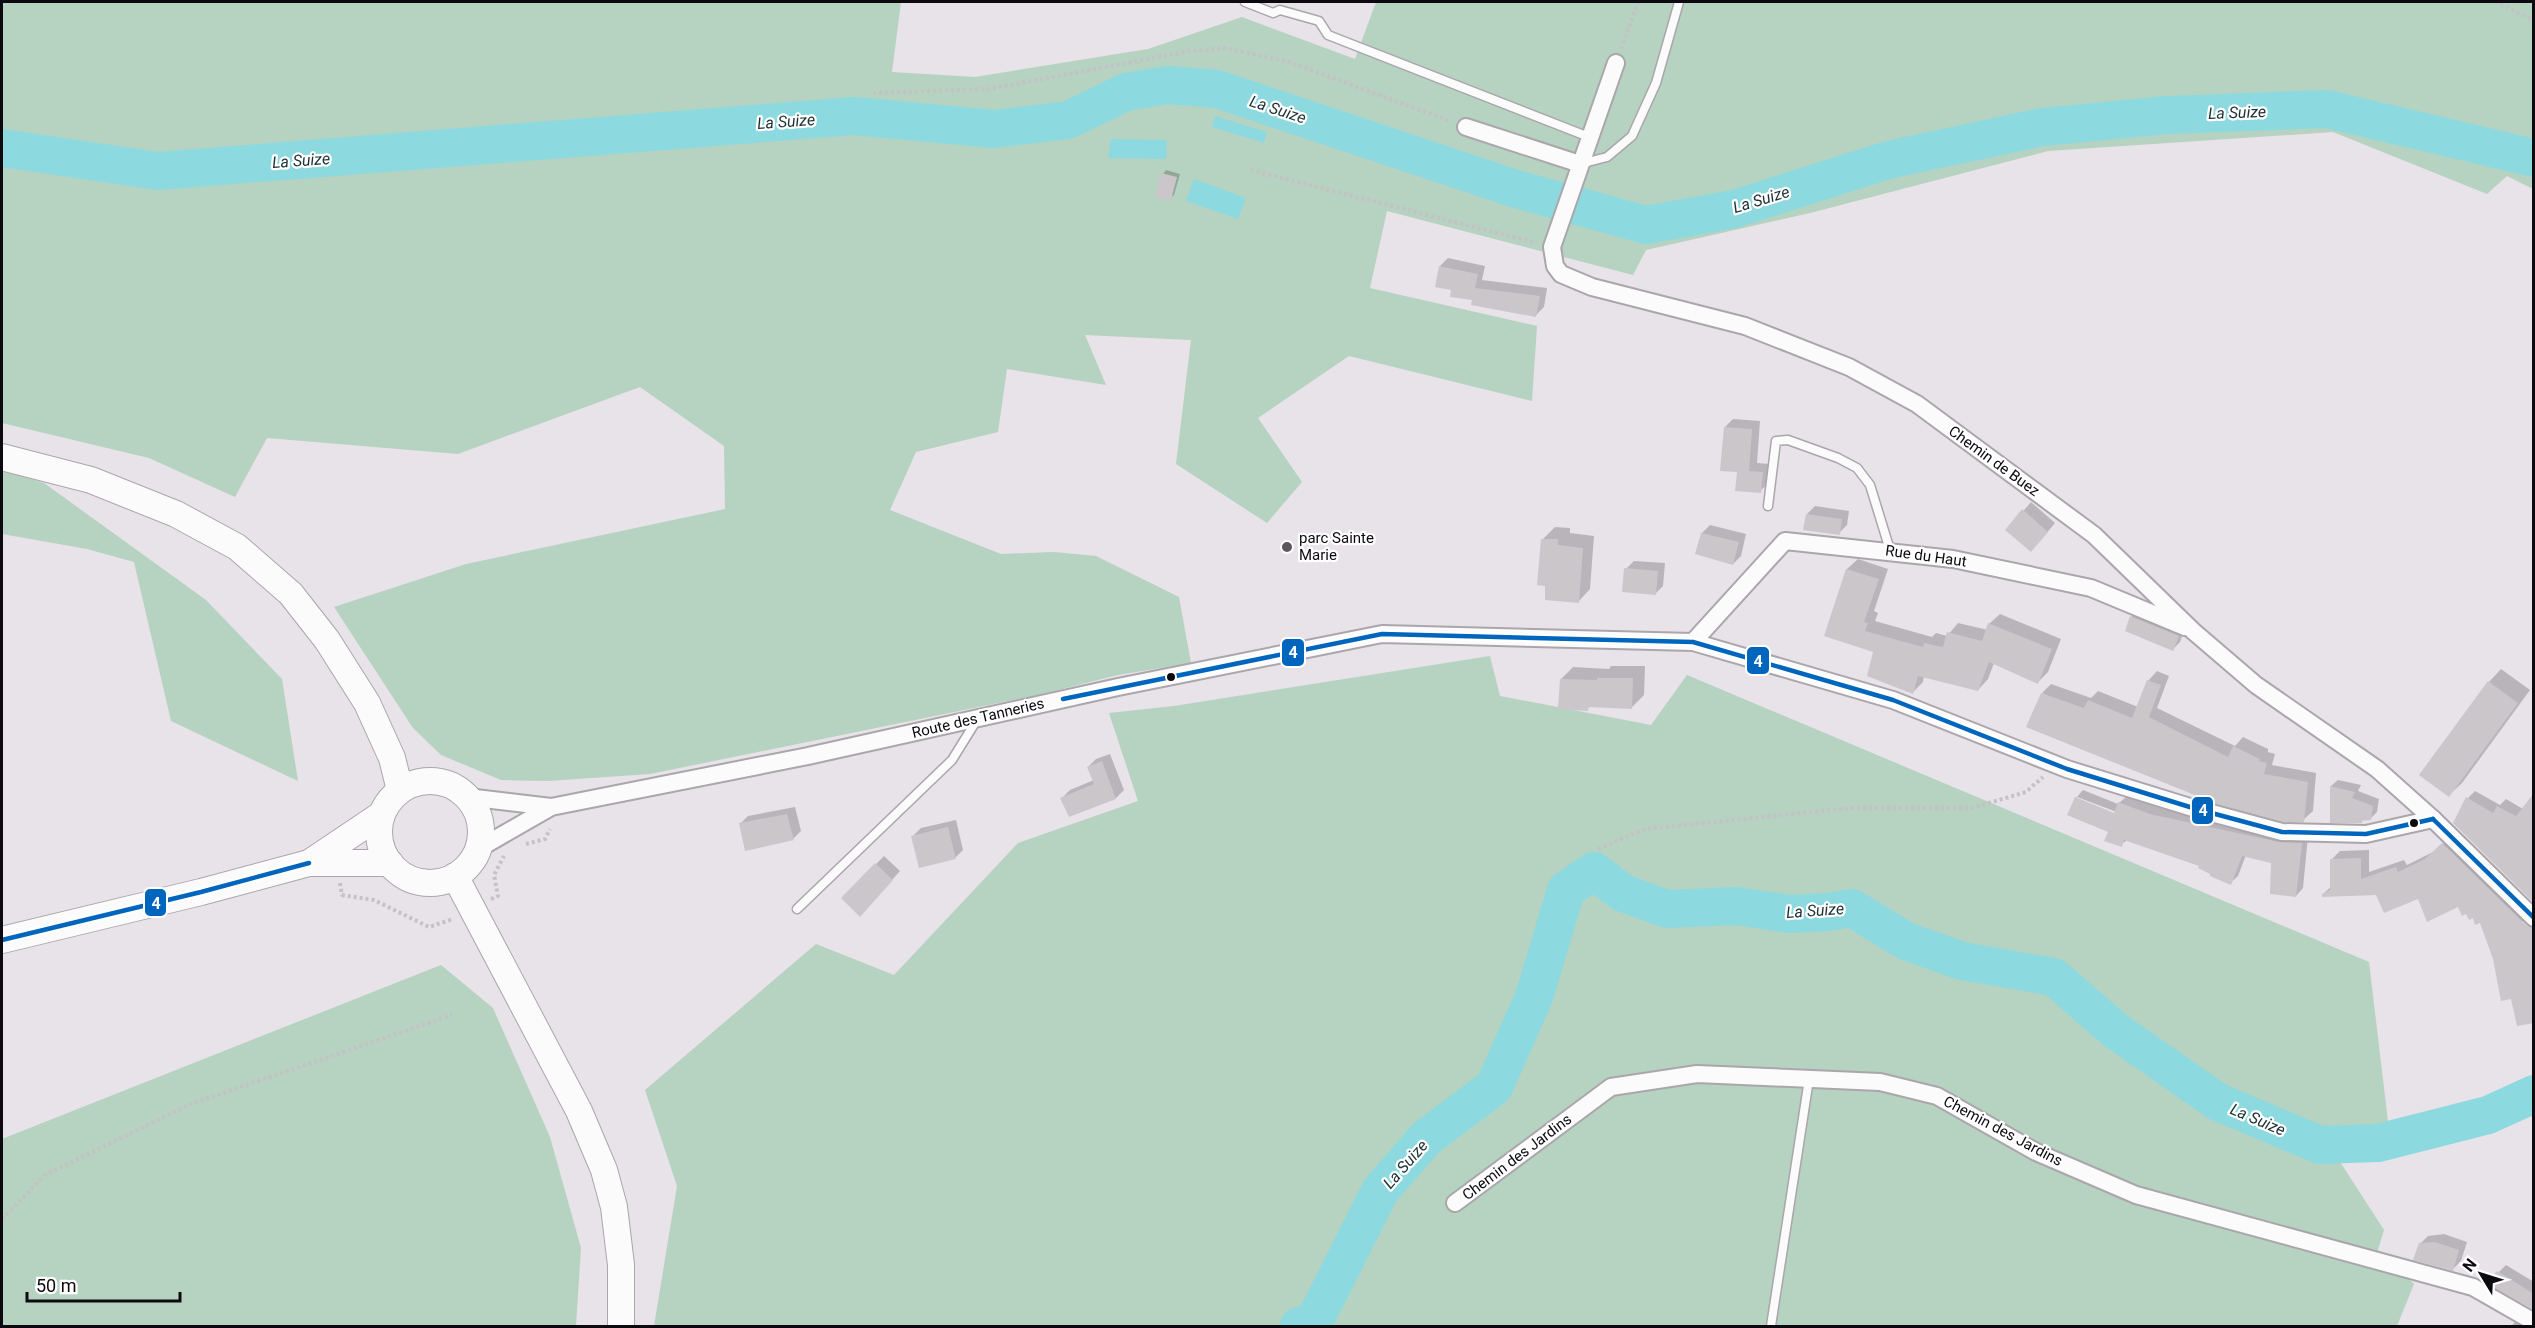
<svg xmlns="http://www.w3.org/2000/svg" width="2535" height="1328" font-family="Roboto,sans-serif">
	<style>
		.green { fill: #b6d2c0 }
		.water { fill: #8cdae0 }
		.shadow { fill: #0003; fill-rule: evenodd }
		.lines { fill: none; stroke-linecap: round; stroke-linejoin: round }
		.river { stroke: #8cdae0; stroke-width: 38 }
		.building { fill: #cbc6c9 }
		.lane-casing { stroke: #aaa6ab; stroke-width: 11 }
		.street-casing { stroke: #aaa6ab; stroke-width: 20 }
		.primary-casing { stroke: #aaa6ab; stroke-width: 28 }
		.path { stroke: #c3c2c4; stroke-width: 4; stroke-dasharray: 3 3; stroke-linecap: butt }
		.lane { stroke: #fcfbfc; stroke-width: 8 }
		.street { stroke: #fcfbfc; stroke-width: 16 }
		.primary { stroke: #fcfbfc; stroke-width: 26 }
		.bus-1-casing { stroke: #fff; stroke-width: 9 }
		.bus-1 { stroke: #0065bd; stroke-width: 4.5 }
		.poi-dot { fill: #5a565b; stroke: #fff; stroke-width: 2 }
		.bus-dot { fill: #0d0a0f; stroke: #fff; stroke-width: 2 }
		.labels { text-anchor: middle; stroke-width: 4.5; stroke-linejoin: round; paint-order: stroke }
		.street-label { font-size: 15px; fill: #0d0a0f; stroke: #fff }
		.poi-label { font-size: 15px; fill: #0d0a0f; stroke: #fff; text-anchor: start }
		.water-label { font-size: 16px; font-style: italic; fill: #1d3133; stroke: #fff }
		.line-badge { stroke: #fff; stroke-width: 2 }
		.badge-label { font-size: 16px; text-anchor: middle; font-weight: bold; fill: #fff }
	</style>
	<rect width="100%" height="100%" fill="#e8e2e9"/>
	<g class="green">
		<path d="M2 2H901L892 72 975 77 1148 49 1242 17 1355 59 1376 2H2533V189L2507 176 2487 194 2333 132 2048 151 1810 213 1646 250 1633 275 1387 211 1370 288 1537 326 1532 401 1349 356 1258 418 1302 482 1267 523 1176 464 1191 340 1085 335 1106 385 1007 369 998 432 916 452 890 510 1001 554 1054 552 1096 556 1179 597 1191 663 1118 675 1038 695 650 774 548 781 501 780 441 755 413 728 334 607 466 564 725 509 724 446 640 387 458 454 267 438 235 497 149 458 2 423Z"/>
		<path d="M2 469 44 483 206 600 282 679 298 781 171 721 134 562 87 549 2 534Z"/>
		<path d="M1490 656 1500 696 1651 725 1687 675 2369 962 2389 1130 2333 1138V1151L2384 1230 2372 1269 2406 1276 2414 1284 2397 1326H654L677 1186 645 1090 816 944 894 975 1018 843 1138 801 1109 713 1174 706Z"/>
		<path d="M441 965 493 1008 550 1137 581 1248 576 1326H2V1139Z"/>
	</g>
	<g class="water">
		<path d="M1215 116 1267 132 1264 143 1212 127Z"/>
		<path d="M1111 139 1167 140 1166 159 1108 158Z"/>
		<path d="M1194 179 1246 198 1238 219 1186 201Z"/>
	</g>
	<g class="shadow">
		<path d="M1166 170 1180 174 1174 195 1170 198 1163 174Z"/>
		<path d="M1448 258 1485 266 1482 280 1547 288 1544 307 1536 315 1474 299 1453 288 1440 266Z"/>
		<path d="M1733 419 1760 421 1757 463 1770 464 1769 483 1760 491 1739 470 1725 427Z"/>
		<path d="M2031 502 2055 523 2039 542 2007 530Z"/>
		<path d="M1815 506 1849 511 1847 525 1839 533 1807 514Z"/>
		<path d="M1710 525 1746 534 1741 556 1733 564 1702 533Z"/>
		<path d="M1555 527 1570 528V533L1594 536 1590 589 1578 602 1543 539Z"/>
		<path d="M1858 559 1888 569 1874 611 1878 613 1875 621 1932 637 1936 633 1947 636 1958 623 1988 630 1989 624 2000 614 2061 639 2048 672 2038 682 1994 663 1988 679 1978 690 1924 676 1923 682 1913 692 1875 651 1826 635 1847 569Z"/>
		<path d="M1634 561 1665 563 1663 586 1655 594 1626 569Z"/>
		<path d="M2138 610 2185 629 2180 642 2173 649 2126 631 2132 616Z"/>
		<path d="M1611 666H1645L1644 695 1632 707 1591 706 1587 709 1561 679 1573 667 1609 669Z"/>
		<path d="M2501 669 2530 690 2462 783 2449 795 2421 774 2489 682Z"/>
		<path d="M2157 671 2169 676 2157 708 2235 746 2243 737 2268 749V752L2275 754 2272 765 2316 773 2313 811 2303 820 2042 693 2051 684 2091 698 2098 691 2138 707 2148 681Z"/>
		<path d="M1110 754 1124 790 1116 798H1062L1070 790 1094 780 1088 767 1096 759Z"/>
		<path d="M2338 780 2361 785 2358 791 2379 799 2377 812 2370 819H2363L2331 786Z"/>
		<path d="M2083 790 2118 804 2127 796 2158 807 2287 835 2308 836 2303 888 2296 896 2272 892 2273 862 2246 855 2238 876 2230 883 2212 875 2213 873 2200 867 2201 865 2127 840 2121 845 2106 840 2110 831 2069 815 2076 798ZM2077 797 2122 814 2121 817 2077 800Z"/>
		<path d="M2475 791 2500 805 2506 799 2523 809 2534 901 2468 798Z"/>
		<path d="M795 807 801 831 793 839 740 824 748 816Z"/>
		<path d="M956 820 963 850 955 858 913 836 921 828Z"/>
		<path d="M2452 836 2529 912 2504 946 2512 997 2481 921 2459 905 2419 897 2377 894H2323L2332 886V859L2340 851 2369 850V872L2404 860 2407 865 2435 851Z"/>
		<path d="M884 856 900 871 868 907 843 898Z"/>
		<path d="M2444 1234 2467 1242 2461 1261 2453 1269 2420 1244 2428 1236Z"/>
		<path d="M2506 1265 2534 1282V1308L2489 1282Z"/>
		<path d="M2522 1316 2532 1326H2511Z"/>
	</g>
	<g class="lines">
		<g class="river">
			<path d="M2 148 158 171 854 116 994 129 1068 120 1126 92 1168 85 1217 89 1516 189 1646 225 1734 209 1888 160 2042 127 2168 115 2327 109 2534 158"/>
			<path d="M1299 1326 1314 1322 1380 1191 1426 1138 1494 1087 1534 997 1566 890 1594 871 1623 893 1667 909 1736 906 1790 914 1828 912 1852 908 1906 941 1962 961 2054 977 2116 1031 2218 1102 2320 1145 2378 1143 2488 1115 2534 1094"/>
		</g>
	</g>
	<g class="building">
		<path d="M1161 173 1177 177 1171 200 1155 197Z"/>
		<path d="M1439 266 1478 274 1475 288 1540 296 1536 317 1471 305 1472 300 1450 297 1451 290 1435 287Z"/>
		<path d="M1724 427 1752 429 1749 471 1763 472 1761 493 1735 491 1737 472 1720 471Z"/>
		<path d="M2022 509 2048 532 2031 552 2005 530Z"/>
		<path d="M1806 514 1842 519 1840 535 1803 530Z"/>
		<path d="M1701 533 1739 542 1733 565 1695 554Z"/>
		<path d="M1541 539H1558V545L1583 548 1579 603 1545 600V586L1537 585Z"/>
		<path d="M1624 568 1658 571 1656 595 1622 592Z"/>
		<path d="M1846 569 1879 579 1864 622 1868 623 1865 631 1923 647 1924 643 1943 647 1947 632 1982 641 1988 623 2052 649 2038 684 1989 662 1978 691 1918 676 1913 694 1867 676 1873 652 1824 636Z"/>
		<path d="M2130 616 2179 636 2173 651 2125 631Z"/>
		<path d="M1597 678H1633L1632 709 1588 707V711L1558 709 1560 679 1597 680Z"/>
		<path d="M2147 680 2161 685 2149 717 2228 757 2233 746 2260 759 2259 761 2267 763 2264 774 2308 782 2304 822H2284L2217 804 2026 727 2041 693 2084 708 2088 700 2132 718Z"/>
		<path d="M2488 681 2518 703 2449 797 2419 775Z"/>
		<path d="M1102 761 1116 799 1069 817 1060 798 1094 784 1087 767Z"/>
		<path d="M2330 786 2355 792 2352 798 2373 806 2371 820 2362 821V823H2330Z"/>
		<path d="M2534 793V903L2453 823 2466 797 2493 813 2497 806 2516 816Z"/>
		<path d="M2075 797 2114 813 2118 802 2150 814 2279 842 2302 843 2296 897 2270 894 2271 863 2242 856 2231 885 2210 876V874L2198 868 2199 866 2124 840 2122 847 2104 841 2108 832 2067 815Z"/>
		<path d="M787 814 794 840 745 851 739 823Z"/>
		<path d="M948 827 956 859 919 868 911 836Z"/>
		<path d="M2442 843 2527 926 2534 928V1023L2517 1026 2511 999 2501 1001 2493 959 2480 923 2475 925 2473 918 2469 920 2466 914 2462 916 2458 907 2427 922 2418 899 2384 913 2376 895 2322 897V894L2330 890V859L2361 858V879L2396 867 2398 872 2425 859Z"/>
		<path d="M875 863 893 880 860 917 841 898Z"/>
		<path d="M2435 1242 2459 1250 2453 1271 2413 1260 2419 1243Z"/>
		<path d="M2497 1271 2534 1294V1310L2486 1283Z"/>
	</g>
	<g class="lines">
		<defs>
			<g id="lane">
				<path d="M1245 2 1273 13 1280 10 1319 21 1328 35 1589 137"/>
				<path d="M1580 164 1607 157 1632 136 1656 83 1679 2"/>
				<path d="M1768 506 1776 441 1788 440 1838 458 1857 468 1870 485 1890 550"/>
				<path d="M797 909 952 760 978 718"/>
				<path d="M1771 1326 1809 1079"/>
			</g>
			<g id="street">
				<path d="M1616 63 1552 247 1555 266 1561 274 1592 287 1745 326 1849 367 1917 404 2094 535 2193 631 2256 685 2377 769 2433 819 2534 918"/>
				<path d="M1466 127 1580 164"/>
				<path d="M1693 642 1785 541 1953 559 2091 588 2185 627"/>
				<path d="M467 797 551 807"/>
				<path d="M478 849 551 807 808 756 1118 687 1382 634 1693 642 1893 700 2067 769 2193 808 2282 832 2366 834 2433 819"/>
				<path d="M1455 1203 1611 1087 1697 1074 1880 1082 1937 1096 2036 1152 2136 1195 2473 1287 2534 1322"/>
			</g>
			<g id="primary">
				<path d="M2 457 91 480 176 514 237 547 291 594 327 640 367 703 392 758 400 790"/>
				<circle cx="430" cy="832" r="51"/>
				<path d="M309 863 382 814"/>
				<path d="M455 876 579 1111 604 1170 614 1207 621 1265V1326"/>
				<path d="M2 940 201 892 309 863H390"/>
			</g>
		</defs>
		<use href="#lane" class="lane-casing"/>
		<use href="#street" class="street-casing"/>
		<use href="#primary" class="primary-casing"/>
		<g class="path">
			<path d="M2495 2 2534 20"/>
			<path d="M1621 49 1638 2"/>
			<path d="M873 93 989 89 1190 51 1225 48 1289 62 1450 121"/>
			<path d="M1251 170 1537 243"/>
			<path d="M526 844 545 839 550 829"/>
			<path d="M1598 849 1645 829 1851 808H1972L2026 792 2043 777"/>
			<path d="M340 883 342 895 374 900 429 927 453 919"/>
			<path d="M491 899 498 896 494 875 504 856"/>
			<path d="M2 1219 45 1175 191 1104 452 1015"/>
		</g>
		<use href="#lane" class="lane"/>
		<use href="#street" class="street"/>
		<use href="#primary" class="primary"/>
		<defs>
			<g id="bus-1">
				<path d="M1063 699 1382 634 1693 642 1893 700 2067 769 2193 808 2282 832 2366 834 2433 819"/>
				<path d="M2433 819 2534 918"/>
				<path d="M2 940 201 892 309 863"/>
			</g>
		</defs>
		<use href="#bus-1" class="bus-1-casing"/>
		<use href="#bus-1" class="bus-1"/>
	</g>
	<circle class="poi-dot" cx="1287" cy="547" r="6"/>
	<g class="bus-dot">
		<circle cx="1171" cy="677" r="5"/>
		<circle cx="2414" cy="823" r="5"/>
	</g>
	<g class="labels">
		<g class="street-label">
			<text transform="translate(1994 461) rotate(36)" y="5">Chemin de Buez</text>
			<text transform="translate(1926 556) rotate(8)" y="5">Rue du Haut</text>
			<text transform="translate(978 718) rotate(-13)" y="5">Route des Tanneries</text>
			<text transform="translate(2003 1131) rotate(28)" y="5">Chemin des Jardins</text>
			<text transform="translate(1517 1157) rotate(-37)" y="5">Chemin des Jardins</text>
		</g>
		<g class="poi-label">
			<text x="1299" y="543">parc Sainte<tspan x="1299" dy="17">Marie</tspan></text>
		</g>
		<g class="water-label">
			<text transform="translate(1278 109) rotate(18)" y="6">La Suize</text>
			<text transform="translate(2237 112) rotate(-2)" y="6">La Suize</text>
			<text transform="translate(786 121) rotate(-4)" y="6">La Suize</text>
			<text transform="translate(301 160) rotate(-4)" y="6">La Suize</text>
			<text transform="translate(1761 199) rotate(-17)" y="6">La Suize</text>
			<text transform="translate(1815 910) rotate(-4)" y="6">La Suize</text>
			<text transform="translate(2258 1119) rotate(23)" y="6">La Suize</text>
			<text transform="translate(1405 1164) rotate(-49)" y="6">La Suize</text>
		</g>
	</g>
	<g class="line-badge">
		<rect x="1281" y="638" width="24" height="29" rx="6" fill="#0065bd"/>
		<rect x="1746" y="646" width="24" height="29" rx="6" fill="#0065bd"/>
		<rect x="2191" y="796" width="23" height="29" rx="6" fill="#0065bd"/>
		<rect x="144" y="888" width="23" height="29" rx="6" fill="#0065bd"/>
	</g>
	<g class="badge-label">
		<text x="1293" y="658">4</text>
		<text x="1758" y="667">4</text>
		<text x="2203" y="816">4</text>
		<text x="156" y="909">4</text>
	</g>
	<rect width="2535" height="1328" fill="none" stroke="#0d0a0f" stroke-width="6"/>
	<g transform="translate(2481 1274) rotate(308)" stroke="#ffffff" stroke-width="4.5" paint-order="stroke">
	<path d="M0-4.5L10 22L0 15L-10 22Z" fill="#0d0a0f"/>
	<text y="-9" font-size="16" font-weight="bold" text-anchor="middle" fill="#0d0a0f">N</text>
	</g>
	<path d="M27 1292v9h153v-9" fill="none" stroke="#0d0a0f" stroke-width="3"/>
	<text x="36" y="1292" font-size="18" fill="#0d0a0f" stroke="#ffffff" stroke-width="4.5" paint-order="stroke">50 m</text>
</svg>
